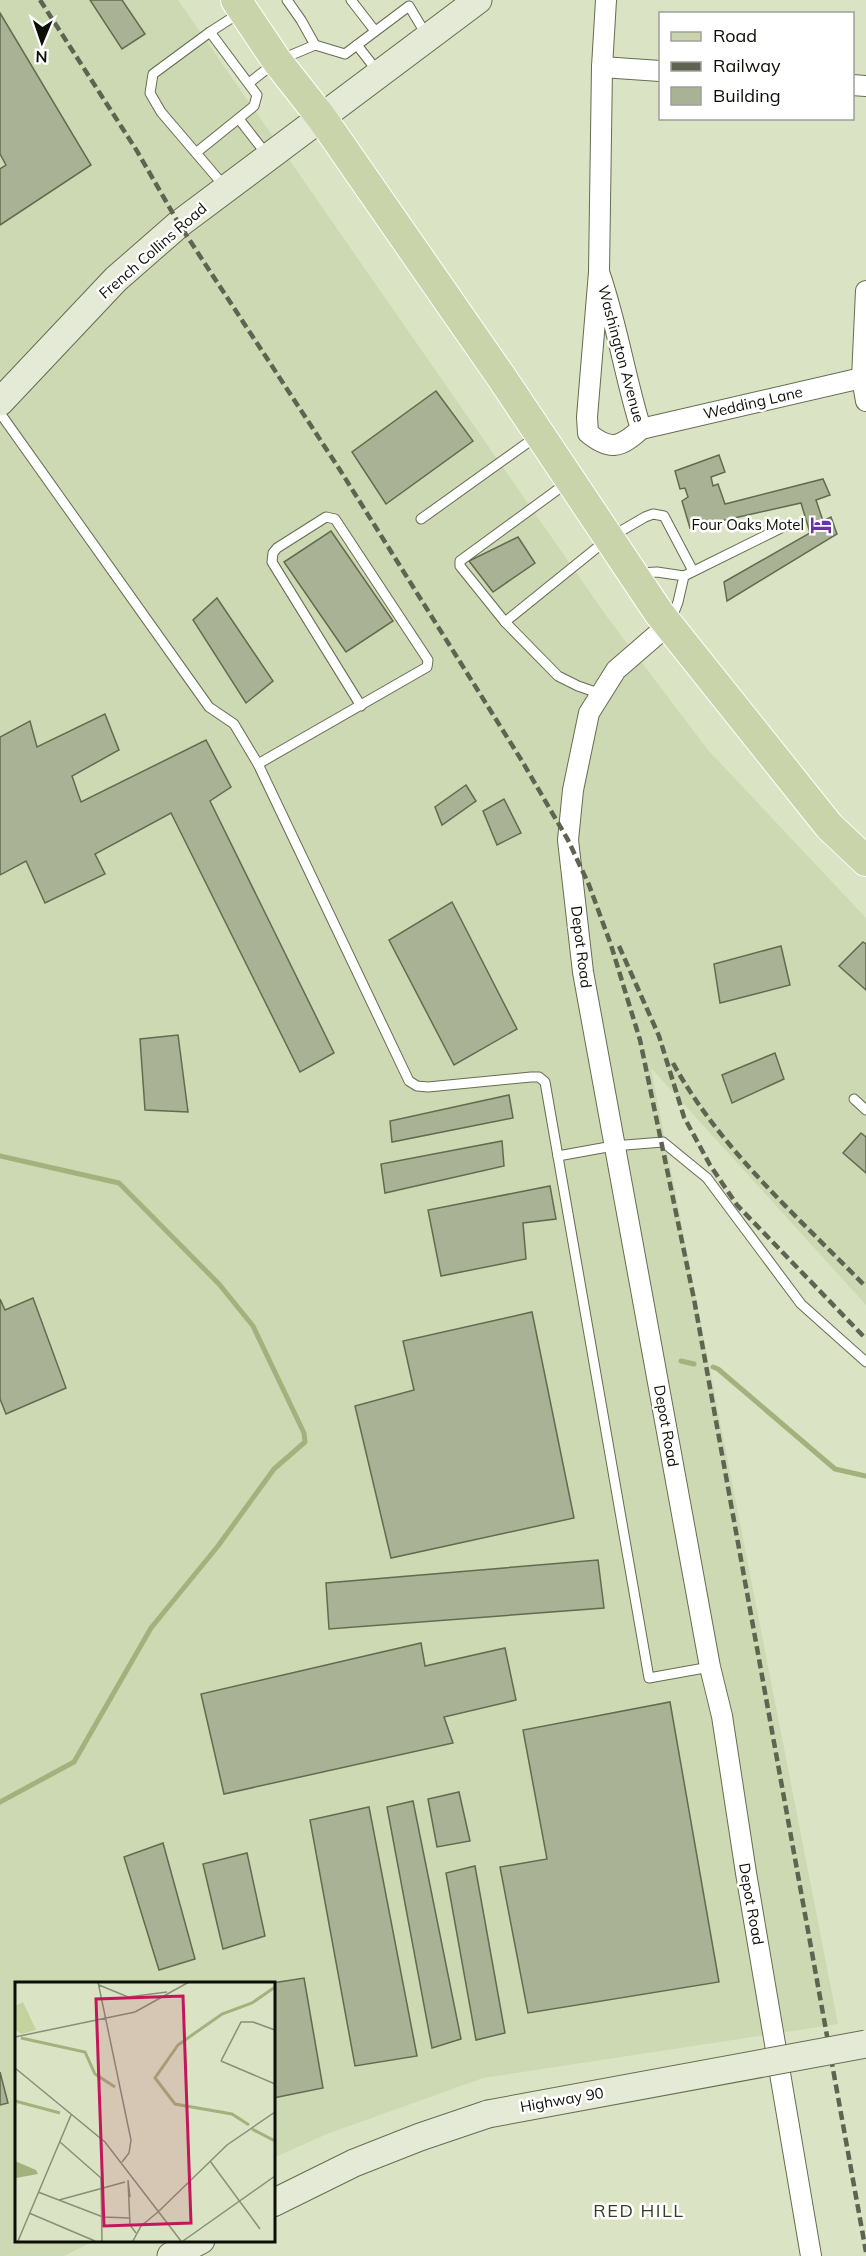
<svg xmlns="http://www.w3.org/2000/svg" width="866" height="2256" font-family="Mulish,sans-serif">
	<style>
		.built { fill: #cdd9b2 }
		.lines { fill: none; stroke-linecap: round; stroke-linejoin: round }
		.stream { stroke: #a3b27d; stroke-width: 5 }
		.building { fill: #a9b294; stroke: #636b4f; stroke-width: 1.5 }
		.lane-casing { stroke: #656d51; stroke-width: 11 }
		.street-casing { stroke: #656d51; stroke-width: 22 }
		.secondary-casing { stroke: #656d51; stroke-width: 29 }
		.primary-casing { stroke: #fff; stroke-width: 32 }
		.lane { stroke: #fff; stroke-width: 9 }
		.street { stroke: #fff; stroke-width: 20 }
		.secondary { stroke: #e4ead5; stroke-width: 27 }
		.primary { stroke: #cad4aa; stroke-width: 30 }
		.rail { stroke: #5e6451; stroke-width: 4.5; stroke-dasharray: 9 4.5; stroke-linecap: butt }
		.secondary-bridge-casing { stroke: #656d51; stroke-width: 29; stroke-linecap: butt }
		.secondary-bridge { stroke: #e4ead5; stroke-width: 27 }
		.labels { text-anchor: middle; stroke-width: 5; stroke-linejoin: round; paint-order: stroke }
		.street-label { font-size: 15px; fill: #0c0f05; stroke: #fff }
		.poi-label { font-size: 15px; fill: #0c0f05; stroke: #fff; text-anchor: end }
		.quarter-label { font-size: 18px; letter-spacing: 1.5px; fill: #373e24; stroke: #fff }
		.inset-river { fill: none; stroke: #a3b27d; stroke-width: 3 }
		.inset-road { fill: none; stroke: #888f78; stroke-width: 1.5 }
		.view { fill: #c2185b; fill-opacity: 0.15; stroke: #c2185b; stroke-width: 3 }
		.inset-edge { fill: none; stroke: #0c0f05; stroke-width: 3 }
	</style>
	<rect width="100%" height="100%" fill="#dae4c4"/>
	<path class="built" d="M0 0H178L605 614 708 750 866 918V1305L651 1068 838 2024 483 2078 327 2134 273 2158V1983H16V2240H96L64 2256H0Z"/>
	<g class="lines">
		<g class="stream">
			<path d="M0 1156 119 1183 219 1284 253 1326 304 1433 305 1442 274 1469 218 1546 151 1628 74 1762 0 1802"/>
			<path d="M681 1361 694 1364"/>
			<path d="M713 1367 718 1369 835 1469 866 1476"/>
		</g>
	</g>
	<g class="building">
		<path d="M90 0H122L145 34 122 49Z"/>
		<path d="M0 13 91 165 0 225V169L6 165 0 154Z"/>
		<path d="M436 391 473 441 386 504 352 452Z"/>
		<path d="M719 455 725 472 711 477 713 486 718 484 725 504 823 479 830 495 816 500 823 521 831 517 837 534 727 601 724 582 810 533 801 503 690 528 682 501 688 497 685 488 680 489 675 471Z"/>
		<path d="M331 531 393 621 346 652 284 562Z"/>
		<path d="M518 537 535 563 493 592 469 561Z"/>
		<path d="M217 598 273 681 246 703 193 620Z"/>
		<path d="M105 714 119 750 72 776 81 802 206 740 231 787 210 801 334 1053 300 1072 171 813 95 854 105 874 45 903 26 861 0 875V737L30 721 37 747Z"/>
		<path d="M466 785 476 801 442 825 435 807Z"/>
		<path d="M504 799 521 833 497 845 483 811Z"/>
		<path d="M452 902 517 1029 454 1065 389 940Z"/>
		<path d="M863 942 866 944V990L839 966Z"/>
		<path d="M781 946 790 985 720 1003 714 964Z"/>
		<path d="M178 1035 188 1112 145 1110 140 1039Z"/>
		<path d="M775 1053 784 1079 732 1103 722 1075Z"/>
		<path d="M509 1095 513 1118 392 1142 390 1121Z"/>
		<path d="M861 1133 866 1137V1173L843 1153Z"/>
		<path d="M502 1141 504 1166 385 1193 381 1164Z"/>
		<path d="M550 1186 556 1219 523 1223 526 1259 441 1276 428 1210Z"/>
		<path d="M33 1298 66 1388 6 1414 0 1399V1299L5 1310Z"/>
		<path d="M532 1312 574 1518 391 1558 355 1406 414 1390 403 1341Z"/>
		<path d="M598 1560 604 1608 329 1629 326 1583Z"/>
		<path d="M421 1643 425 1666 505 1648 516 1700 444 1717 453 1743 224 1794 201 1694Z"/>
		<path d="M670 1702 719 1982 528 2013 500 1867 547 1859 523 1730Z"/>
		<path d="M459 1792 470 1841 437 1847 428 1799Z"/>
		<path d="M413 1801 461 2039 432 2048 387 1807Z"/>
		<path d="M369 1807 417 2056 355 2066 310 1820Z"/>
		<path d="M163 1843 195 1959 159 1970 124 1857Z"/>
		<path d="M247 1853 265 1936 223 1949 203 1864Z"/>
		<path d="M475 1866 505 2033 476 2040 446 1873Z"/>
		<path d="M304 1978 323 2088 273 2098V1983Z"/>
		<path d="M0 2072 8 2103 0 2105Z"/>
	</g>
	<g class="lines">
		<defs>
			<g id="lane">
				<path d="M287 0 301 20 315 45"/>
				<path d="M351 0 375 31"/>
				<path d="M357 45 378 72"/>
				<path d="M249 83 277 61 315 45 345 54 409 6 427 36"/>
				<path d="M239 119 267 155"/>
				<path d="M197 152 254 106 257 95 210 32"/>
				<path d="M225 187 161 112 150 93 153 74 210 32 241 12"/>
				<path d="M0 413 209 707 234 724 258 764 427 667 428 660 335 519 326 517 277 548 273 553 272 562 361 706"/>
				<path d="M421 519 537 436"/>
				<path d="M638 573 657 572 684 576"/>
				<path d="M671 620 678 602 684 576 785 526"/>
				<path d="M505 622 460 566V561L568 482"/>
				<path d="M601 694 578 686 558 676 505 622 609 538 645 517 653 514 664 516 693 571"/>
				<path d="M258 764 409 1081 417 1086 428 1087 531 1077H539L545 1082 649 1678 710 1667"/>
				<path d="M854 1099 866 1110"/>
				<path d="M558 1156 613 1146 663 1142 707 1178 801 1304 866 1362"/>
			</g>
			<g id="street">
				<path d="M602 67 660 71"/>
				<path d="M852 85 866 86"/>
				<path d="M599 272C617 323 625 378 641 429 620 448 610 451 588 433L587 417 599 272 602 67 606 0"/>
				<path d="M866 291 862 378 866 401"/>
				<path d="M641 429 866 377"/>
				<path d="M668 625 616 670 589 713 573 790 568 840 583 972 710 1667 722 1716 746 1873 811 2256"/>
			</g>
			<g id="secondary">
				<path d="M0 402 116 279 179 224 478 0"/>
				<path d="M273 2203 354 2163 420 2137 488 2114"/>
				<path d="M171 2256 201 2240"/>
			</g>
			<path id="primary" d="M236 0 277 61 321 117 502 378 659 613 829 826 866 861"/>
		</defs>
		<use href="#lane" class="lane-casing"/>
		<use href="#street" class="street-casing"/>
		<use href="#secondary" class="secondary-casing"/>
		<use href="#primary" class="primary-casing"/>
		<use href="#lane" class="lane"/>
		<use href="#street" class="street"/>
		<use href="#secondary" class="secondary"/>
		<use href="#primary" class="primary"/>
		<g class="rail">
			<path d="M40 0 137 151 179 224 340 470 522 761 568 840 589 885 611 945 640 1040 694 1299 866 2252"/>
			<path d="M619 946 659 1036 684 1117 710 1165 737 1205 866 1339"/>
			<path d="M673 1063C720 1149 798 1217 866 1287"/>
		</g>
		<defs>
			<path id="secondary-bridge" d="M488 2114 866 2044"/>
		</defs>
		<use href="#secondary-bridge" class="secondary-bridge-casing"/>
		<use href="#secondary-bridge" class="secondary-bridge"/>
	</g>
	<defs>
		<symbol id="hotel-bare" viewBox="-9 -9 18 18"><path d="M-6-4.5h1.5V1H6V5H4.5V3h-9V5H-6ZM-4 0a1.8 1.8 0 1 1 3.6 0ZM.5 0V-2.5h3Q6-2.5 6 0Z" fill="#6a32a9" stroke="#fff" stroke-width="2.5" paint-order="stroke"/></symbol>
	</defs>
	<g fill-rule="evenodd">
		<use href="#hotel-bare" x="806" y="510" width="30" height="30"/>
	</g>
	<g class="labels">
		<g class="street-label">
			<text transform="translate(153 251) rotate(-41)" y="5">French Collins Road</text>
			<text transform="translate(621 354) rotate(75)" y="5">Washington Avenue</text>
			<text transform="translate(753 403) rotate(-13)" y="5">Wedding Lane</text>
			<text transform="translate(581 947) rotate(83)" y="5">Depot Road</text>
			<text transform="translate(666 1426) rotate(80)" y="5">Depot Road</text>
			<text transform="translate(751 1904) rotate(80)" y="5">Depot Road</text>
			<text transform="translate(562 2100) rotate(-10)" y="5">Highway 90</text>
		</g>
		<g class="poi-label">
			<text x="804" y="530">Four Oaks Motel</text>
		</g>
		<g class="quarter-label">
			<text x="639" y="2217">RED HILL</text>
		</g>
	</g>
	<g transform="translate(15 1982)">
		<rect width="260" height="260" fill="#dae4c4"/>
		<path d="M8 20 21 48 6 52 0 47V24Z" fill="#c4d39e"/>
		<path d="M0 179 21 188 23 192 1 196Z" fill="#a3b27d"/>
		<path class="inset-river" d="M6 56 70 70 80 92 100 105M0 119 45 131M234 143 217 132 160 122 140 96 163 63 207 32 237 21 260 5M237 147 260 159"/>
		<path class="inset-road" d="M83 0 116 158 114 171 107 180M84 3 113 15 152 10M0 55 120 30 174 0M206 79 226 40H238L260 48M206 79 260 102M0 86 90 160 166 259M45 160 86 196 87 259M195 179 245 247M23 210 88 235 115 236M115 215 113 198 115 243 121 251M44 218 110 200M144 229 212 163 260 130M14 231 80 259M3 259 56 133M118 259 126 244 143 230M168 259 260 194"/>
		<path class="view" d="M168 14 176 241 89 244 81 17Z"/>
		<rect width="260" height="260" class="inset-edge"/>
	</g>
	<rect x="659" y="12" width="195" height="108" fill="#ffffff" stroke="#9e9f9b" stroke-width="1.5"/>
	<rect x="671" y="32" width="30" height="9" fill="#cad4aa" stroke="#9e9f9b" stroke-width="1.5"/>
	<text x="713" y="42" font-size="18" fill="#0c0f05">Road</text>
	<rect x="671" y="62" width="30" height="9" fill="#5e6451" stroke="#9e9f9b" stroke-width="1.5"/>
	<text x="713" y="72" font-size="18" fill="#0c0f05">Railway</text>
	<rect x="671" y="87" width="30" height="18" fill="#a9b294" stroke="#9e9f9b" stroke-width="1.5"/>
	<text x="713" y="102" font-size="18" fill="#0c0f05">Building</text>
	<g transform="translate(42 42) rotate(182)" stroke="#ffffff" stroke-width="4.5" paint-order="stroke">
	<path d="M0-4.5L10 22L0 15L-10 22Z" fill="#0c0f05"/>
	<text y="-9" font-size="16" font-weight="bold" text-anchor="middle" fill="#0c0f05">N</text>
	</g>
</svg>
